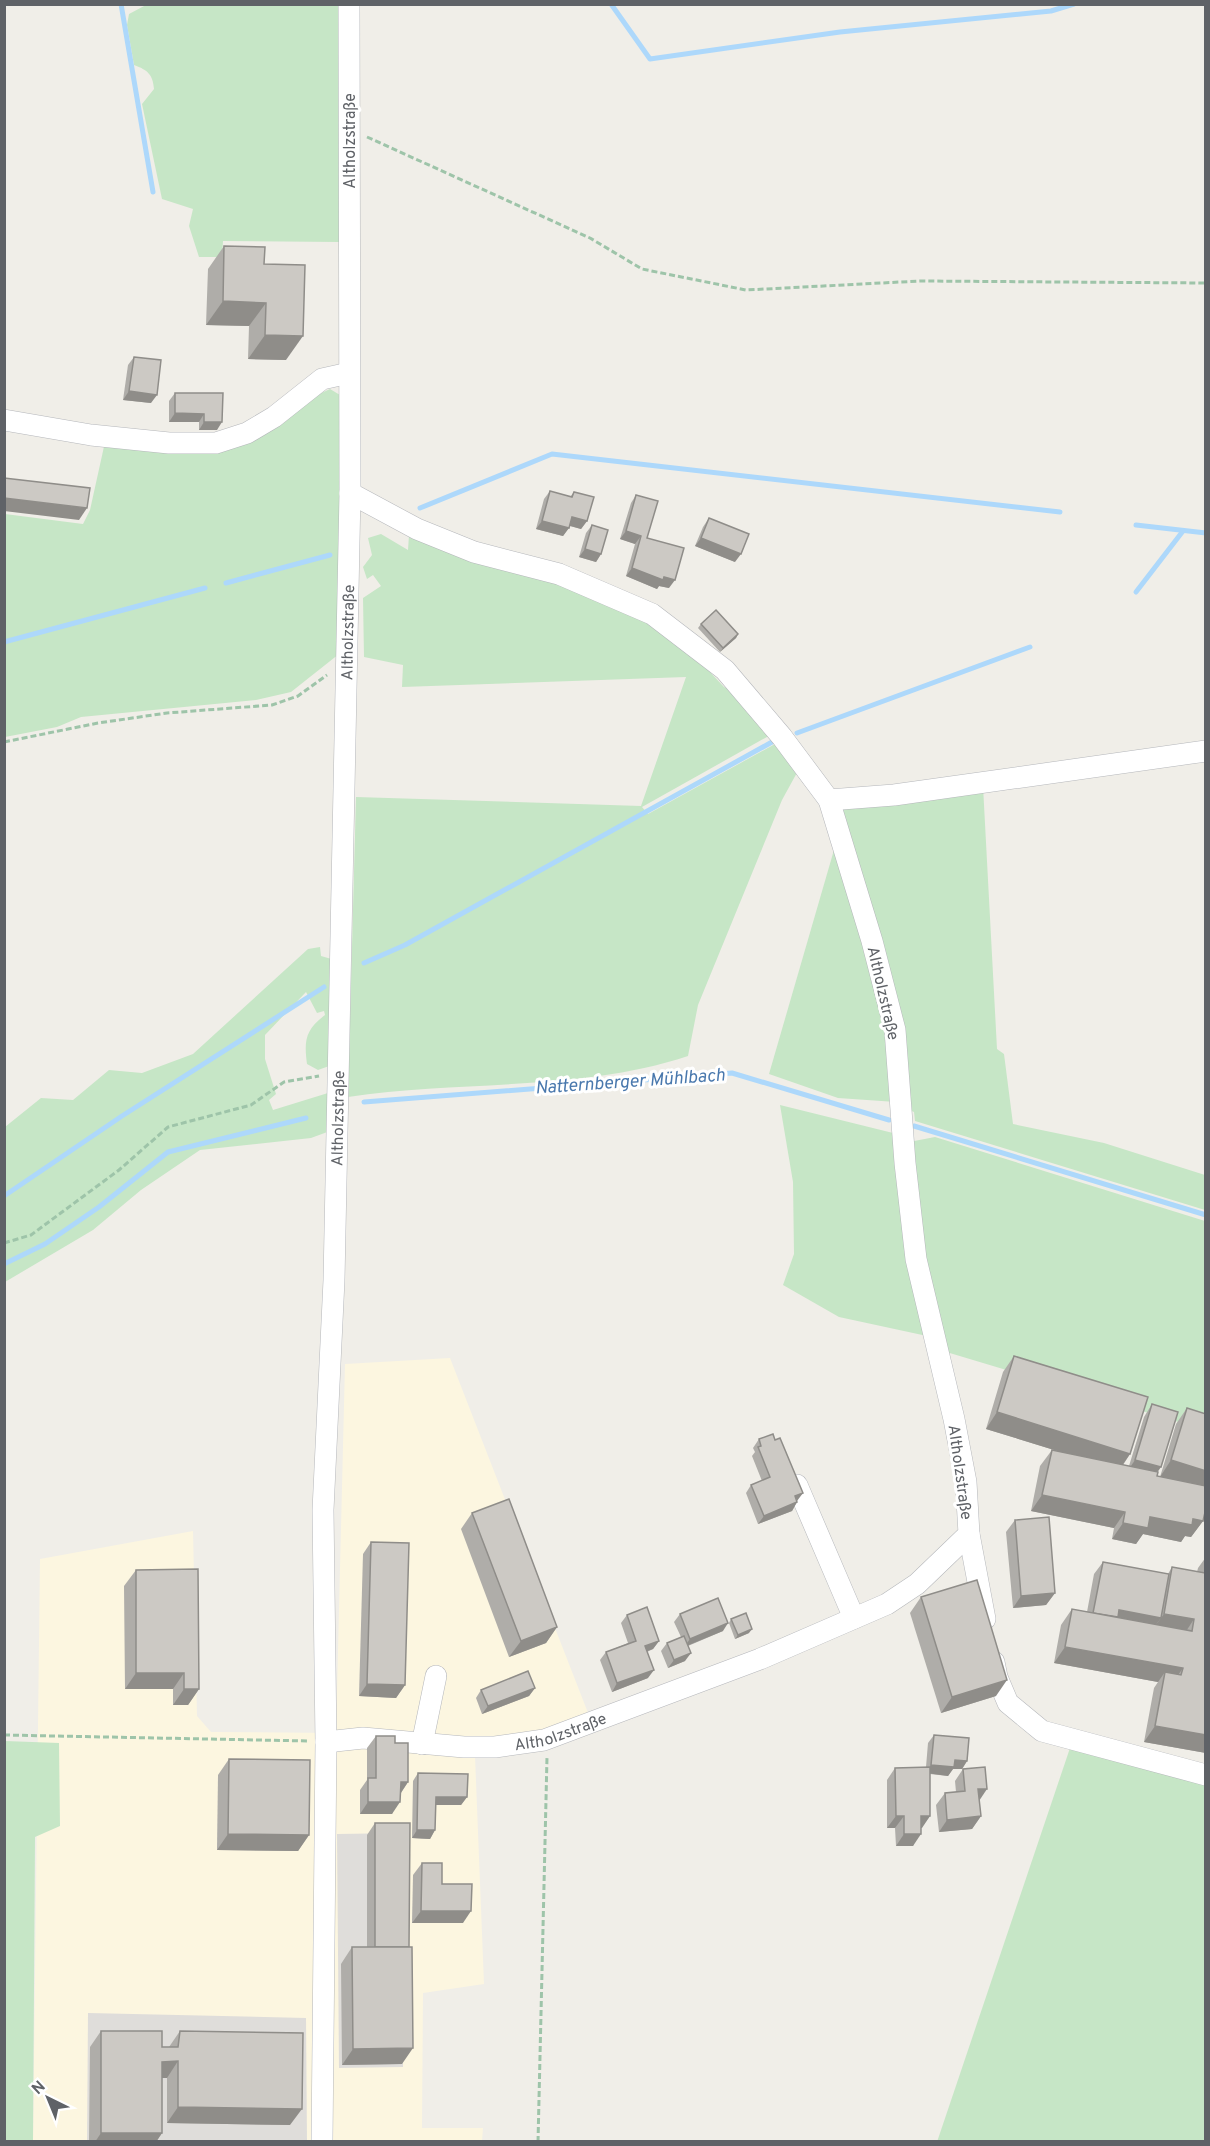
<svg xmlns="http://www.w3.org/2000/svg" width="1210" height="2146" font-family="Overpass,sans-serif">
	<style>
		.commercial { fill: #fcf6e0 }
		.industrial { fill: #dfddda }
		.green { fill: #c6e6c6 }
		.lines { fill: none; stroke-linecap: round; stroke-linejoin: round }
		.stream { stroke: #add8fb; stroke-width: 5 }
		.minor-casing { stroke: #b5b7bb; stroke-width: 22 }
		.path { stroke: #9ec4a9; stroke-width: 3; stroke-dasharray: 6 3; stroke-linecap: butt }
		.minor { stroke: #fff; stroke-width: 21 }
		.wall { fill: #afada9 }
		.shaded-wall { fill: #8f8d89 }
		.building { fill: #ccc9c4; stroke: #8f8d89; stroke-width: 1.5 }
		.labels { text-anchor: middle; stroke-width: 6; stroke-linejoin: round; paint-order: stroke }
		.street-label { font-size: 16px; fill: #5f6267; stroke: #fff }
		.water-label { font-size: 18px; font-style: italic; fill: #4978ad; stroke: #fff }
	</style>
	<rect width="100%" height="100%" fill="#f0eee8"/>
	<path class="commercial" d="M450 1358 590 1718 475 1756 484 1984 423 1993 422 2128H483L482 2141 33 2142 40 1559 193 1531 197 1716 211 1732 336 1733 345 1364Z"/>
	<g class="industrial">
		<path d="M403 1833V2067L339 2068 337 1834Z"/>
		<path d="M88 2013 306 2018 307 2141 87 2142Z"/>
	</g>
	<g class="green">
		<path d="M146 5H340L339 242 223 241 222 257H199L189 226 193 209 162 199 142 104 154 89C153 75 148 70 134 65L127 25 129 14Z"/>
		<path d="M330 389 340 395 339 654 291 692 256 700 81 717 57 727 5 737V514L83 524 90 510 105 442 196 452Z"/>
		<path d="M381 534 408 550 409 535 524 570 639 616 693 654 724 687 743 696 774 733 642 807 648 814 775 744 799 769 782 800 698 1005 688 1056C580 1092 460 1080 348 1097L356 797 641 806 686 677 402 687 403 665 364 657 363 598 381 586 373 575 367 579 363 567 372 555 368 538Z"/>
		<path d="M983 786 997 1049 1004 1054 1013 1124 1104 1143 1205 1175V1210L915 1121 914 1112 907 1109 835 811 842 800Z"/>
		<path d="M836 843 887 1022 896 1102 838 1098 769 1074Z"/>
		<path d="M320 947 321 956 335 960 332 1065 318 1070 307 1064C304 1041 305 1030 325 1015L324 1011 317 1013 306 992 265 1035V1059L276 1094 269 1100 273 1110 328 1093 330 1131 311 1138 200 1150 141 1190 93 1230 5 1282V1127L41 1098 73 1100 109 1070 142 1073 193 1054 308 949Z"/>
		<path d="M780 1105 893 1133 927 1336 839 1317 783 1285 794 1254 793 1182Z"/>
		<path d="M935 1137 1205 1221V1430L943 1351 924 1266 909 1142Z"/>
		<path d="M5 1741 59 1743 60 1826 35 1837 33 2141H5Z"/>
		<path d="M1070 1748 1205 1784V2141L937 2142Z"/>
	</g>
	<g class="lines">
		<g class="stream">
			<path d="M121 4 153 192"/>
			<path d="M611 4 650 59 840 32 1051 11 1074 4"/>
			<path d="M420 508 552 454 1060 512"/>
			<path d="M1136 525 1206 533"/>
			<path d="M226 583 330 555"/>
			<path d="M1136 592 1183 531"/>
			<path d="M4 642 205 588"/>
			<path d="M797 733 1030 647"/>
			<path d="M364 963 405 945 772 742"/>
			<path d="M364 1102 732 1073 889 1120"/>
			<path d="M914 1126 1206 1215"/>
			<path d="M4 1196 122 1116 324 987"/>
			<path d="M4 1264 45 1244 99 1207 168 1152 306 1118"/>
		</g>
		<defs>
			<g id="minor">
				<path d="M4 420 91 435 169 443H216L247 433 274 417 322 379 349 373"/>
				<path d="M829 800 894 795 1206 751"/>
				<path d="M797 1485 854 1618"/>
				<path d="M969 1534 985 1619"/>
				<path d="M994 1662 997 1677 1008 1703 1042 1731 1206 1775"/>
				<path id="s1" d="M326 1742 363 1738 464 1747H495L544 1740 760 1659 887 1604 917 1584 969 1534 966 1482 954 1419 916 1259 905 1163 895 1030 872 941 829 800 782 737 725 670 652 614 559 574 474 552 417 529 350 493"/>
				<path d="M422 1744 436 1676"/>
				<path id="s2" d="M322 2142 326 1742 323 1510 334 1280 350 493 349 4"/>
			</g>
		</defs>
		<use href="#minor" class="minor-casing"/>
		<g class="path">
			<path d="M367 137 590 238 642 269 746 290 920 281 1206 283"/>
			<path d="M4 742 98 723 167 713 272 705 298 696 327 675"/>
			<path d="M4 1243 31 1235 119 1170 168 1127 251 1105 284 1082 319 1076"/>
			<path d="M4 1735 309 1741"/>
			<path d="M538 2142 547 1757"/>
		</g>
		<use href="#minor" class="minor"/>
	</g>
	<g class="wall">
		<path d="M224 246 264 264 286 360 248 359 249 326 206 325 208 269Z"/>
		<path d="M134 357 151 403 123 400 128 365Z"/>
		<path d="M175 393H223L217 430H199V422H169V401Z"/>
		<path d="M550 491 570 497 574 492 587 521 581 529 570 526 563 536 536 529 544 499Z"/>
		<path d="M636 495 647 538 669 588 659 586 657 589 626 576 635 544 620 539 631 503Z"/>
		<path d="M709 518 735 562 695 546 703 527Z"/>
		<path d="M592 525 601 554 596 562 579 557 586 533Z"/>
		<path d="M701 624 738 634 736 638 720 652 698 628Z"/>
		<path d="M1014 1356 1130 1454 1123 1465 1129 1466 1144 1417 1152 1404 1158 1472 1157 1476 1160 1477 1176 1424 1187 1408 1203 1521 1191 1537 1185 1536 1181 1542 1143 1534 1136 1544 1112 1539 1114 1528 1031 1511 1040 1466 1052 1450 1064 1453 986 1429 1003 1372Z"/>
		<path d="M759 1439 797 1502 792 1511 758 1524 746 1493 751 1485 762 1481 752 1456 755 1452 753 1448Z"/>
		<path d="M472 1513 557 1627 546 1643 509 1657 461 1529Z"/>
		<path d="M1015 1520 1055 1593 1046 1605 1013 1608 1006 1532Z"/>
		<path d="M371 1542 405 1685 396 1698 359 1696 363 1554Z"/>
		<path d="M1206 1557V1753L1144 1742 1154 1688 1158 1682 1054 1663 1061 1625 1072 1609 1087 1612 1094 1574 1103 1562 1168 1574 1172 1567 1197 1572 1198 1568Z"/>
		<path d="M136 1570 199 1689 188 1705H173V1689H125L124 1586Z"/>
		<path d="M921 1597 996 1696 941 1713 910 1613Z"/>
		<path d="M680 1614 723 1631 688 1646 685 1661 668 1668 661 1651 667 1643 681 1637 674 1622Z"/>
		<path d="M627 1615 659 1641 653 1649 647 1652 648 1678 612 1692 600 1660 606 1652 628 1643 621 1623Z"/>
		<path d="M731 1619 749 1633 735 1639 729 1623Z"/>
		<path d="M535 1688 529 1696 482 1714 476 1698 481 1690Z"/>
		<path d="M934 1735 967 1761 962 1769H953L948 1776 930 1774V1816L921 1828 913 1846H896L895 1828H887V1780L895 1768 926 1767 928 1743Z"/>
		<path d="M376 1736 395 1743 408 1782 401 1793 392 1814H360V1790L367 1780V1748Z"/>
		<path d="M229 1759 309 1835 298 1851 217 1850 218 1775Z"/>
		<path d="M963 1769 979 1800 981 1816 972 1829 939 1832 936 1805 945 1793 956 1792 955 1781Z"/>
		<path d="M418 1773 467 1797 461 1805H436L435 1830 430 1839 412 1838 413 1781Z"/>
		<path d="M375 1823 402 2064 342 2065 341 1964 352 1947H367V1835Z"/>
		<path d="M422 1863 442 1884 463 1923H412L413 1875Z"/>
		<path d="M101 2031 162 2047H169L180 2031 290 2125 167 2123V2078H162V2133L156 2142H89L90 2047Z"/>
	</g>
	<g class="shaded-wall">
		<path d="M223 301 266 303 249 326 206 325Z"/>
		<path d="M265 335 303 336 286 360 248 359Z"/>
		<path d="M129 391 157 395 151 403 123 400Z"/>
		<path d="M175 413 204 414 199 422H169Z"/>
		<path d="M204 422H222L217 430H199Z"/>
		<path d="M4 498 87 508 79 520 4 511Z"/>
		<path d="M572 517 587 521 581 529 567 525Z"/>
		<path d="M542 521 569 528 563 536 536 529Z"/>
		<path d="M626 531 641 536 635 544 620 539Z"/>
		<path d="M701 538 741 554 735 562 695 546Z"/>
		<path d="M585 549 601 554 596 562 579 557Z"/>
		<path d="M632 568 675 580 669 588 659 586 657 589 626 576Z"/>
		<path d="M738 634 736 638 720 652 723 648Z"/>
		<path d="M997 1412 1130 1454 1119 1470 986 1429Z"/>
		<path d="M1135 1460 1161 1467 1152 1480 1127 1472Z"/>
		<path d="M1171 1460 1206 1471V1491L1160 1477Z"/>
		<path d="M803 1493 797 1501 795 1496Z"/>
		<path d="M1042 1495 1125 1512 1114 1528 1031 1511Z"/>
		<path d="M797 1502 792 1511 758 1524 764 1516Z"/>
		<path d="M1150 1517 1193 1519 1203 1521 1191 1537 1185 1536 1181 1542 1143 1534 1136 1544 1112 1539 1123 1523Z"/>
		<path d="M1055 1593 1046 1605 1013 1608 1021 1596Z"/>
		<path d="M1119 1610 1161 1618 1152 1630 1116 1623Z"/>
		<path d="M1164 1614 1194 1619 1183 1636 1152 1630Z"/>
		<path d="M728 1623 723 1631 684 1647 690 1639Z"/>
		<path d="M557 1627 546 1643 509 1657 521 1641Z"/>
		<path d="M752 1629 749 1633 735 1639 738 1635Z"/>
		<path d="M659 1641 653 1649 639 1654 645 1646Z"/>
		<path d="M1065 1647 1183 1668 1171 1685 1165 1672 1158 1682 1054 1663Z"/>
		<path d="M691 1653 685 1661 668 1668 674 1660Z"/>
		<path d="M654 1670 648 1678 612 1692 617 1683Z"/>
		<path d="M136 1673H184L173 1689H125Z"/>
		<path d="M1007 1680 996 1696 941 1713 952 1697Z"/>
		<path d="M367 1684 405 1685 396 1698 359 1696Z"/>
		<path d="M535 1688 529 1696 482 1714 488 1706Z"/>
		<path d="M184 1689H199L188 1705H173Z"/>
		<path d="M1155 1726 1206 1735V1753L1144 1742Z"/>
		<path d="M955 1760 967 1761 962 1769H953L948 1776 926 1773 931 1765Z"/>
		<path d="M401 1782H408L400 1794Z"/>
		<path d="M978 1789H987L979 1801Z"/>
		<path d="M436 1797H467L461 1805H430Z"/>
		<path d="M368 1802H400L392 1814H360Z"/>
		<path d="M896 1816H904L895 1828H887Z"/>
		<path d="M921 1816H930L922 1828H913Z"/>
		<path d="M981 1816 972 1829 939 1832 947 1820Z"/>
		<path d="M417 1830H435L430 1839 412 1838Z"/>
		<path d="M228 1834 309 1835 298 1851 217 1850Z"/>
		<path d="M904 1834H921L913 1846H896Z"/>
		<path d="M421 1911H471L463 1923H412Z"/>
		<path d="M413 2048 402 2064 342 2065 353 2049Z"/>
		<path d="M178 2061 167 2078H151L162 2062Z"/>
		<path d="M178 2107 302 2109 290 2125 167 2123Z"/>
		<path d="M101 2133H162L156 2142H95Z"/>
	</g>
	<g class="building">
		<path d="M224 246 265 247 264 264 305 265 303 336 265 335 266 303 223 301Z"/>
		<path d="M134 357 161 360 157 395 129 391Z"/>
		<path d="M175 393H223L222 422H204V414L175 413Z"/>
		<path d="M4 478 90 488 87 508 4 498Z"/>
		<path d="M550 491 572 497 574 492 594 497 587 521 572 517 569 528 542 521Z"/>
		<path d="M636 495 658 501 647 538 684 548 675 580 664 577 663 580 632 568 641 536 626 531Z"/>
		<path d="M709 518 749 534 741 554 701 538Z"/>
		<path d="M592 525 608 530 601 554 585 549Z"/>
		<path d="M716 610 738 634 723 648 701 624Z"/>
		<path d="M1014 1356 1148 1397 1130 1454 997 1412Z"/>
		<path d="M1152 1404 1178 1412 1161 1467 1135 1460Z"/>
		<path d="M1187 1408 1206 1414V1471L1171 1460Z"/>
		<path d="M773 1434 775 1440 780 1438 803 1493 795 1496 797 1502 764 1516 751 1485 770 1477 758 1447 761 1446 759 1439Z"/>
		<path d="M1052 1450 1158 1472 1157 1476 1206 1486V1508L1203 1521 1193 1519 1192 1525 1150 1517 1148 1528 1123 1523 1125 1512 1042 1495Z"/>
		<path d="M509 1499 557 1627 521 1641 472 1513Z"/>
		<path d="M1049 1517 1055 1593 1021 1596 1015 1520Z"/>
		<path d="M371 1542 409 1543 405 1685 367 1684Z"/>
		<path d="M1103 1562 1169 1574 1161 1618 1119 1610 1118 1617 1093 1613Z"/>
		<path d="M1172 1567 1205 1573 1206 1572V1735L1155 1726 1165 1672 1181 1675 1183 1668 1065 1647 1072 1609 1192 1631 1194 1619 1164 1614Z"/>
		<path d="M198 1569 199 1689H184V1673H136V1570Z"/>
		<path d="M977 1580 1007 1680 952 1697 921 1597Z"/>
		<path d="M718 1598 728 1623 690 1639 680 1614Z"/>
		<path d="M647 1607 659 1641 645 1646 654 1670 617 1683 606 1652 636 1641 627 1615Z"/>
		<path d="M746 1613 752 1629 738 1635 731 1619Z"/>
		<path d="M684 1636 691 1653 674 1660 667 1643Z"/>
		<path d="M528 1671 535 1688 488 1706 481 1690Z"/>
		<path d="M934 1735 969 1738 967 1761 955 1760 954 1767 931 1765Z"/>
		<path d="M376 1736H395V1743H408V1782H401L400 1802H368V1778H376Z"/>
		<path d="M229 1759 310 1760 309 1835 228 1834Z"/>
		<path d="M930 1767V1816H921V1834H904V1816H896L895 1768Z"/>
		<path d="M985 1767 987 1789H978L981 1816 947 1820 945 1793 965 1791 963 1769Z"/>
		<path d="M418 1773 468 1774 467 1797H436L435 1830H417Z"/>
		<path d="M375 1823H410L409 1947H375Z"/>
		<path d="M422 1863H442V1884H472L471 1911H421Z"/>
		<path d="M352 1947H412L413 2048 353 2049Z"/>
		<path d="M101 2031H162V2047H178L180 2031 303 2033 302 2109 178 2107V2061L162 2062V2133H101Z"/>
	</g>
	<g class="labels">
		<g class="street-label">
			<text transform="translate(349 141) rotate(-90)" y="6">Altholzstraße</text>
			<text dy="6" stroke="none"><textPath href="#s2" startOffset="1510">Altholzstraße</textPath></text>
			<text transform="translate(884 993) rotate(77)" y="6">Altholzstraße</text>
			<text dy="6" stroke="none"><textPath href="#s2" startOffset="1024">Altholzstraße</textPath></text>
			<text transform="translate(961 1472) rotate(82)" y="6">Altholzstraße</text>
			<text dy="6" stroke="none"><textPath href="#s1" startOffset="237">Altholzstraße</textPath></text>
		</g>
		<g class="water-label">
			<text transform="translate(630 1081) rotate(-4)" y="6">Natternberger Mühlbach</text>
		</g>
	</g>
	<rect width="1210" height="2146" fill="none" stroke="#5f6267" stroke-width="12"/>
	<g transform="translate(48 2098) rotate(317)" stroke="#ffffff" stroke-width="4.5" paint-order="stroke">
	<path d="M0-4.5L10 22L0 15L-10 22Z" fill="#5f6267"/>
	<text y="-9" font-size="16" font-weight="bold" text-anchor="middle" fill="#5f6267">N</text>
	</g>
</svg>
